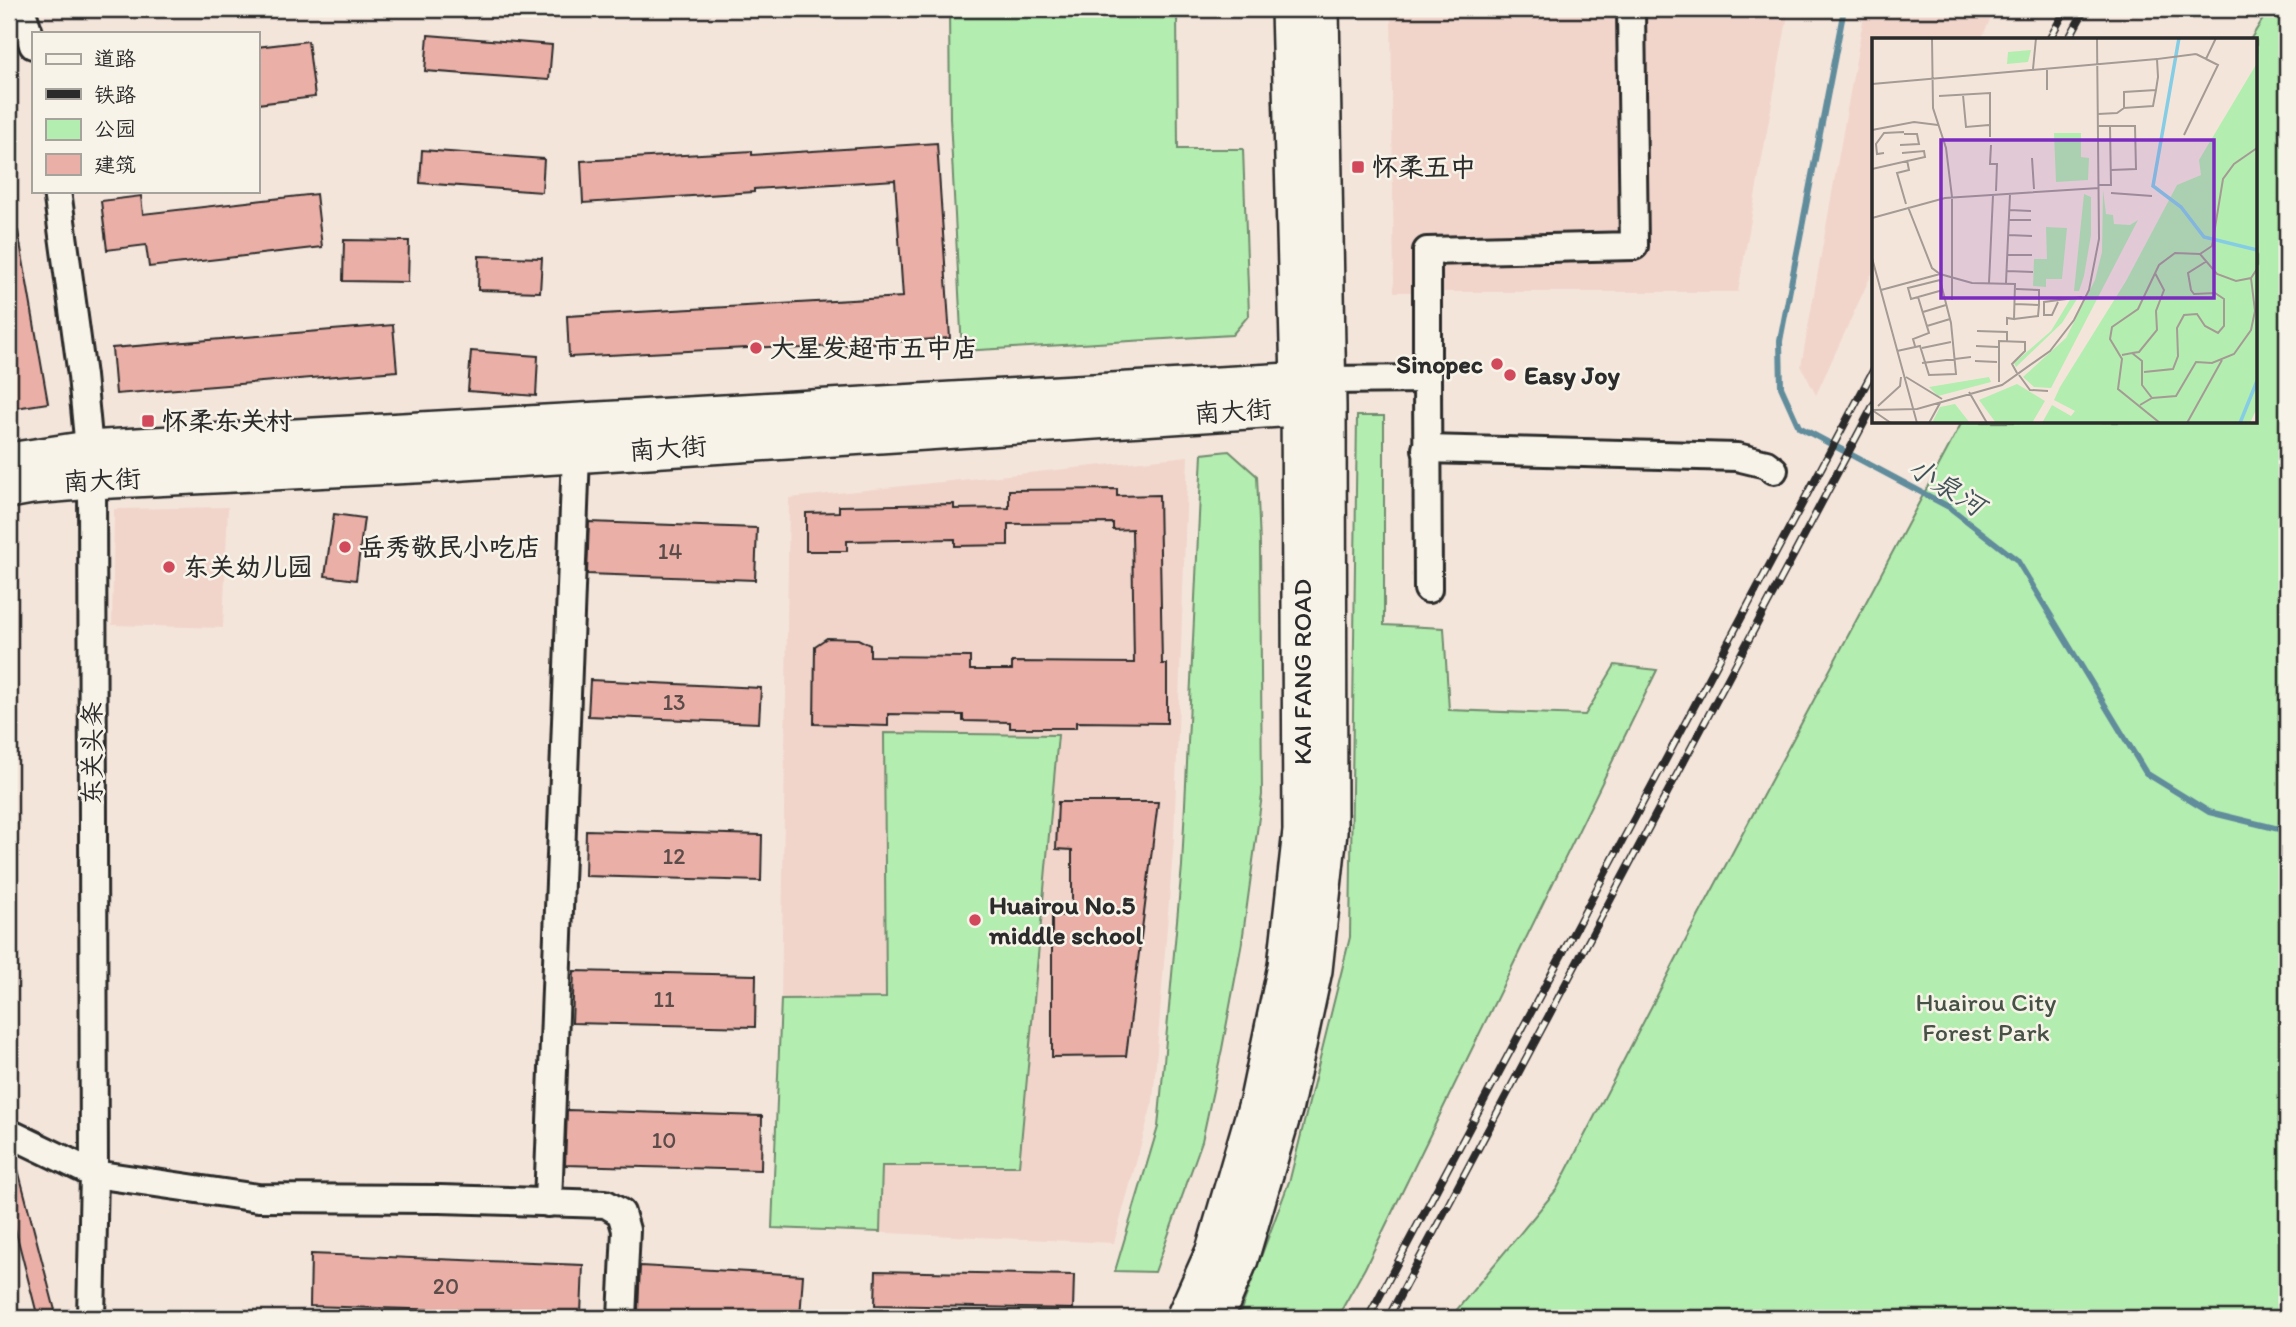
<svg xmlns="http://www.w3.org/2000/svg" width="2296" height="1327" font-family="Itim,'LXGW WenKai TC',sans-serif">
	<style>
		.built { fill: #f1d5cb }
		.green { fill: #b4edb0; stroke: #708c6e; stroke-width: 2 }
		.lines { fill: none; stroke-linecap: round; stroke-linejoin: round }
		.stream { stroke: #618c9b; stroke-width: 6 }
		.building { fill: #eaafa6; stroke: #2b2b2b; stroke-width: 2 }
		.street-casing { stroke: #2b2b2b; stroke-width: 32 }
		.secondary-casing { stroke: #2b2b2b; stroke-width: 42 }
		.street { stroke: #f7f3e8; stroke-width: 26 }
		.secondary { stroke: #f7f3e8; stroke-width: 37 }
		.rail-casing { stroke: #2b2b2b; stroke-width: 8 }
		.rail { stroke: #f7f3e8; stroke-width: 5; stroke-dasharray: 16; stroke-linecap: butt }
		.poi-dot { fill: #d1495b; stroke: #f7f3e8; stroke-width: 2.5 }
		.labels { text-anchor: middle; stroke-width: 5; stroke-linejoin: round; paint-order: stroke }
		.number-label { font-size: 23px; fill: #5b4c4a }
		.poi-label { font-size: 26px; font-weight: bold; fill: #2b2b2b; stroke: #f7f3e8; text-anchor: start }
		.street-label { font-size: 26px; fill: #2b2b2b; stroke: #f7f3e8 }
		.park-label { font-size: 26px; fill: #465246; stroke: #f7f3e8 }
		.water-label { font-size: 28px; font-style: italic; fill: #42545a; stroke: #f7f3e8 }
		.inset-river { fill: none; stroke: #85cde5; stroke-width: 3.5 }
		.inset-road { fill: none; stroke: #a49b95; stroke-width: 2 }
		.view { fill: #7b2cbf; fill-opacity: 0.15; stroke: #7b2cbf; stroke-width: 3.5 }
		.inset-edge { fill: none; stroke: #2b2b2b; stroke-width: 3.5 }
	</style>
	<rect width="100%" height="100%" fill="#f4e5db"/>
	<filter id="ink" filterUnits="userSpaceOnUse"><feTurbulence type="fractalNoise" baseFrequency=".0143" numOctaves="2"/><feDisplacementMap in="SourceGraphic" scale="14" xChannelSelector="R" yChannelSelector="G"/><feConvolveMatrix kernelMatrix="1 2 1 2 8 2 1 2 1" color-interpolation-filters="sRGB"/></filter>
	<g filter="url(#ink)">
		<g class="built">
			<path d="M1391 9H1789L1738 292H1394Z"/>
			<path d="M1865 9H1995L1981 40H1874V269L1816 395 1801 366Z"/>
			<path d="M1188 456 1174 840 1153 1101 1114 1243 772 1228 781 999 789 498Z"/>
			<path d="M228 507 223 628 112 625 114 509Z"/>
		</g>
		<g class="green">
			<path d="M949 9H1177L1178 149H1243L1249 315 1232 335 962 351 950 118Z"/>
			<path d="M2269 9H2287V1318H1450L1557 1189 1689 934 1962 422H2256V40H2250Z"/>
			<path d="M1357 416H1384V625L1444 628 1449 710 1585 715 1615 665 1657 670 1365 1268 1337 1318H1238L1290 1179 1350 937Z"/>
			<path d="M1229 451 1257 476 1260 544 1262 795 1242 942 1222 1049 1202 1141 1155 1272 1115 1271 1158 1127 1182 866 1202 454Z"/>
			<path d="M884 733 1058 735 1019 1166H882L880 1232 772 1228 781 999 886 998Z"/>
		</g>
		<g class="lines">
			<path class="stream" d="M1844 9 1780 341 1781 387 1799 427 1949 507 2017 560 2146 773 2209 812 2287 831"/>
		</g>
		<g class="building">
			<path d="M428 35 552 45 549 80 425 71Z"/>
			<path d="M308 41 315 97 257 104V47Z"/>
			<path d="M937 143 950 338 789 349V346L569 357 567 316 903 297 895 180 754 189V192L583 203 581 161 752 151V155Z"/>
			<path d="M422 150 544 159 542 192 420 183Z"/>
			<path d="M316 194 322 247 149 267 146 245 107 250 101 201 141 196 143 214Z"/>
			<path d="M18 231 48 403 9 409V366H13L9 338V232Z"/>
			<path d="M344 240 409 241 408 282 343 281Z"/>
			<path d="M479 256 542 258 540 292 478 290Z"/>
			<path d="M393 325 397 371 116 394 112 348Z"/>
			<path d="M471 351 538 356 536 396 468 391Z"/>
			<path d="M1117 489V496L1159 495 1162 664H1167V723L1076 722V728H1010V722L963 721V715L888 714V726L814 724 815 646 827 638 858 639 870 645V656L970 657V670H1012V662L1134 663 1132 529 1113 530V523L1008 524V545L955 546V539L847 541V551H806V513L839 512V506L954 504V509L1009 508V490Z"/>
			<path d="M334 514 364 518 356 580 325 576Z"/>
			<path d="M589 522 757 528 755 580 587 574Z"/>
			<path d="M590 680 761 688 759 723 588 716Z"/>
			<path d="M1058 802H1158L1126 1056 1052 1057V915L1072 916V850L1056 849Z"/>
			<path d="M586 830 762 835 761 881 585 876Z"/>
			<path d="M574 971 756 975 755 1027 572 1023Z"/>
			<path d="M567 1110 762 1116 761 1170 565 1165Z"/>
			<path d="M15 1158 57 1318H38L9 1205V1159Z"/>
			<path d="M311 1254 583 1265 581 1314 310 1306Z"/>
			<path d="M640 1266 803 1275 800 1318H762L638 1311Z"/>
			<path d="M876 1271 1074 1275 1073 1309 875 1305Z"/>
		</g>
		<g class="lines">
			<defs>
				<g id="street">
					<path d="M21 9 33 45"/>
					<path d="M57 191 82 376 92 480 94 1174 91 1318"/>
					<path d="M1427 379 1428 589"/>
					<path d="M1326 380 1427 379V251L1634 246 1631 9"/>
					<path d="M1426 449 1737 457 1766 464 1774 470"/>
					<path d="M9 1133 94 1174 258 1198 440 1199 606 1204 621 1213 626 1230 622 1318"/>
					<path d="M548 1203 576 454"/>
				</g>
				<g id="secondary">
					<path d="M9 462 88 450 155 446 1324 380"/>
					<path d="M9 489 31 485 92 480 434 463 1326 405"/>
					<path d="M1185 1318 1215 1251 1259 1100 1287 966 1302 831 1300 381 1290 9"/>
					<path d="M1214 1318 1239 1259 1284 1106 1313 970 1328 832 1327 405 1320 9"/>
				</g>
			</defs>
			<use href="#street" class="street-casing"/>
			<use href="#secondary" class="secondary-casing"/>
			<use href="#street" class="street"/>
			<use href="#secondary" class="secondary"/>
			<defs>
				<g id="rail">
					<path d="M2049 40 2066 9"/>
					<path d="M2068 40 2085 9"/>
					<path d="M1368 1318 1874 369"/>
					<path d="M1388 1318 1874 404"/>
				</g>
			</defs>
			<use href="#rail" class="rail-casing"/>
			<use href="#rail" class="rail"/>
		</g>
	</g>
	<g class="poi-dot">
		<rect x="1351" y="160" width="14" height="14" rx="3.5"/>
		<circle cx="756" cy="348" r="7"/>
		<circle cx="1497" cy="364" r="7"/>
		<circle cx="1510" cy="375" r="7"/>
		<rect x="141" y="414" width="14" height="14" rx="3.5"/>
		<circle cx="345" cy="547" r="7"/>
		<circle cx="169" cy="567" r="7"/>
		<circle cx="975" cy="920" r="7"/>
	</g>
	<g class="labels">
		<g class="number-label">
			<text x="670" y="559">14</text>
			<text x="674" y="710">13</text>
			<text x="674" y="864">12</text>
			<text x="664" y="1007">11</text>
			<text x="664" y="1148">10</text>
			<text x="446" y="1294">20</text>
		</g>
		<g class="poi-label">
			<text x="1372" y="176">怀柔五中</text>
			<text x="770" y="357">大星发超市五中店</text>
			<text x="1483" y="373" text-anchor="end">Sinopec</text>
			<text x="1524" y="384">Easy Joy</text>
			<text x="162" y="430">怀柔东关村</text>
			<text x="359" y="556">岳秀敬民小吃店</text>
			<text x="183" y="576">东关幼儿园</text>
			<text x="989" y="914">Huairou No.5<tspan x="989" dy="30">middle school</tspan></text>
		</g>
		<g class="street-label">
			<text transform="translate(1233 411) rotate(-4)" y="9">南大街</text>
			<text transform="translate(668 448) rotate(-4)" y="9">南大街</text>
			<text transform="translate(102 480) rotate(-3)" y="9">南大街</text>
			<text transform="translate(1302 672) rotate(-90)" y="9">KAI FANG ROAD</text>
			<text transform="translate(92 753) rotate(-90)" y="9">东关头条</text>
		</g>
		<g class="park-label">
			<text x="1986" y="1011">Huairou City<tspan x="1986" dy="30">Forest Park</tspan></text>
		</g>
		<g class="water-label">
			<text transform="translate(1947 486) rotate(32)" y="10">小泉河</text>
		</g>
	</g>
	<g transform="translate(1872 38)">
		<rect width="385" height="385" fill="#f4e5db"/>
		<path d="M159 12 156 24 135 26 136 14ZM385 25V370L378 385H170L180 367 199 378 203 373 182 362 188 349 254 243 305 147 329 137 327 122ZM182 95H209V119L217 120 216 142 184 144ZM231 152 234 176 241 177 242 186 258 187 266 182 179 350 162 349 151 339 194 300 223 242 230 214ZM212 156 219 159V197L212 238 207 253H202ZM174 189 195 190 190 241H174V249L161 248 162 221H175ZM199 260 205 261 190 285 144 329 142 325 179 293ZM117 339 119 344 66 358 57 349ZM145 346 173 363 160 385H124L107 362ZM83 366 98 385H60L68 369Z" fill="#b4edb0"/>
		<path class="inset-river" d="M307 0 281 148 309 169 332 199 385 212M368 385 385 343"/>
		<path class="inset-road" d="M60 0 61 70 74 110 80 159V262M324 16 334 21 344 0M175 30V52M161 31 164 0M0 46 285 21M284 52 252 54V70L281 68 284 52 286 39 285 21 324 16M91 57 94 89 117 87M67 58 118 55V99M226 76 245 75 252 70M226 88H263L264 131 239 132M0 92 42 84 66 87M312 97 346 27 334 21M28 107 47 106 45 96H32M119 107 118 126H125L124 153M12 115 5 116 4 106 12 95 32 94M160 120 162 151M0 131 53 119 52 113 30 115M227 147H239L238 88M239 155 280 158M34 166 25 135 37 132 35 122M36 169 60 230 68 236 100 245 143 246 142 281 135 280V287M137 172 159 173M0 180 73 160 227 150M137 182H159M136 197 160 198M328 216 340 208 351 141 362 126 385 110M135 217H160M0 220 45 385M135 233 161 234M117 245 121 157M134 245 138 156M144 251 167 252V267M9 252 68 236M46 259 71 252M186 264 180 277H172V264L210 259M51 274 74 267M142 281 166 278 167 267 143 266M55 288 78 281M105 293 135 294V304M104 308 126 309M50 310 79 304M25 313 48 308 57 337 84 336 79 285 68 242 36 250 39 261 46 259 57 295 41 301 43 308M260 315 267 314 285 292 284 273 292 252 283 235M250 317 260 315 270 323V347L280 360M103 323 125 324M50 325 99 319M272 334 301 331 306 318 305 290 312 277 325 276 333 288 346 295 352 288V261L343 255 322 256 319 252 316 235 335 223M147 337 158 352 176 353M34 339 70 361M127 344V303L153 304V313L140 326 145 335M97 354 115 385M268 367 280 360 304 358 324 324 340 325 362 316 379 292 383 273 379 240M6 368 28 348 29 339M0 372 45 371 130 347 178 313 202 282 217 252 227 201 225 0M0 372 19 385M57 385 68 365M288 385 246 351 250 321 238 301 240 289 266 271 287 227 303 215 328 216 345 236 364 243 379 240 385 231M315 385 350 322"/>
		<path class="view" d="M69 102H342V260H69Z"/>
		<rect width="385" height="385" class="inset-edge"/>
	</g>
	<rect width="2296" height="1327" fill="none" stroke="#f7f3e8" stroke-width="35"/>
	<rect x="18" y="18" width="2261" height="1292" fill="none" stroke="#2b2b2b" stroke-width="2.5" filter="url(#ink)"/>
	<rect x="32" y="32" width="228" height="161" fill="#f7f3e8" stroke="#a5a39c" stroke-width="2"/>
	<rect x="46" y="54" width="35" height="10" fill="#f7f3e8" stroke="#a5a39c" stroke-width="2"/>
	<text x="94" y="66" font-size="21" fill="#2b2b2b">道路</text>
	<rect x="46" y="89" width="35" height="10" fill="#2b2b2b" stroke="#a5a39c" stroke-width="2"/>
	<text x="94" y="102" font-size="21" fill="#2b2b2b">铁路</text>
	<rect x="46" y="119" width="35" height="21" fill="#b4edb0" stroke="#a5a39c" stroke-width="2"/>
	<text x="94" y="136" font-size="21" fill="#2b2b2b">公园</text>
	<rect x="46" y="154" width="35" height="21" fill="#eaafa6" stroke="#a5a39c" stroke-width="2"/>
	<text x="94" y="172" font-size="21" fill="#2b2b2b">建筑</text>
</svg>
